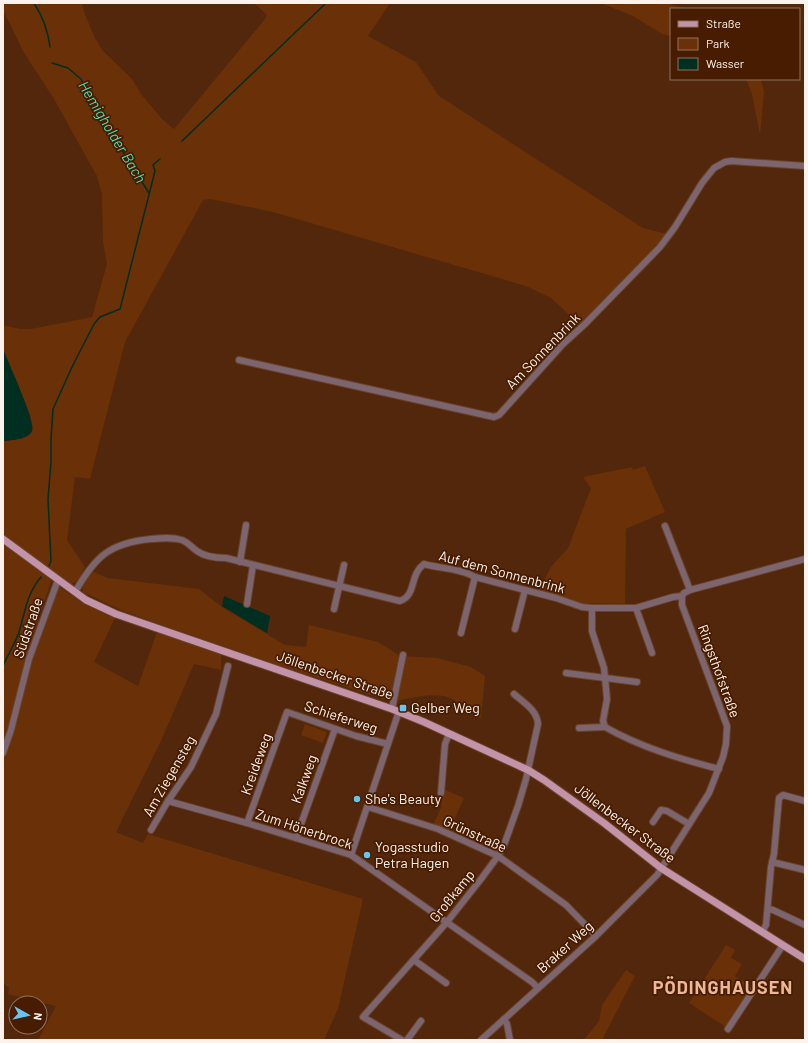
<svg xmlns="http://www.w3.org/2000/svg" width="808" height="1043" font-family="Barlow,sans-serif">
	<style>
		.green { fill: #6a3007 }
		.water { fill: #002e20 }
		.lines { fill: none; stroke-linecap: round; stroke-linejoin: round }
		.stream { stroke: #002e20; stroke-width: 1.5 }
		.minor-casing { stroke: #6b432a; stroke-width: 8 }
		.major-casing { stroke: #6b432a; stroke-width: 9 }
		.minor { stroke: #7c656f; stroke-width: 6 }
		.major { stroke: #c293a9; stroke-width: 7 }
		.poi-dot { fill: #65c5ee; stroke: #471c01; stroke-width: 1.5 }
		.labels { text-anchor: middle; stroke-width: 3.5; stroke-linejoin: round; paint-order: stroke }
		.street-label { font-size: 14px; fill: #fef2ec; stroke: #471c01 }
		.poi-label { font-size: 14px; fill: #fef2ec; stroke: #471c01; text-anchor: start }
		.water-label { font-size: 15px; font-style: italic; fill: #4fdaaf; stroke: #471c01 }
		.district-label { font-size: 18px; font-weight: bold; letter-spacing: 1px; fill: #edb699; stroke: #471c01 }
	</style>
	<rect width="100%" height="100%" fill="#53270b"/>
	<g class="green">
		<path d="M3 3H82L84 12 94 36 102 50 132 79 141 94 162 119 174 129 265 19 267 15 254 3H390L368 36 416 62 439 96 643 228 667 234 658 246 580 325 551 298 526 286 273 212 210 199 203 200 125 342 90 479 75 477 67 540 85 567C81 574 78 584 70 584L46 568 3 533V441C13 440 29 440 33 429L30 414 3 349V325L20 329H31L92 317 107 264 103 242 102 194 97 176 89 162 54 99 24 53 3 10Z"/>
		<path d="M601 3H666L687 9H671V36L662 34 633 16Z"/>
		<path d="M746 79H761L764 92 760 135 752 94Z"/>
		<path d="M645 466 665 512 626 529 625 604 581 603 557 595 539 590 551 567 568 548 591 488 583 477 632 467 633 470Z"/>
		<path d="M3 545 50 578 51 581 26 658 9 730 3 747Z"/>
		<path d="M91 571 108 578 199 589 222 607 285 645 306 647 309 625 378 642 400 656 437 658 471 667 485 676 481 719C471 713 462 705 452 699 437 691 415 698 399 700L395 703 275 664 168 627 121 610 83 592C81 584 87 578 91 571Z"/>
		<path d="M59 587 82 603 115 618 94 662 138 686 157 632 221 654V670L194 664 161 741 116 832 143 843 148 834 363 899 338 1009 324 1040H38L56 1006 8 994 9 988 3 983V760L7 748 30 659 56 588Z"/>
		<path d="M305 724 327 732 323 743 301 735Z"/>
		<path d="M443 789 464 798 449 831 433 825 441 808Z"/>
		<path d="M726 945 735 950 731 958 742 964 735 976 754 988 726 1027 689 1003Z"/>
		<path d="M626 970 635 976 602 1040H584L599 1021 602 1005Z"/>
	</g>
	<g class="water">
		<path d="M3 349C8 362 36 422 32 431 28 440 11 440 3 441Z"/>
		<path d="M224 596 270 616 267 633 222 606Z"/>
	</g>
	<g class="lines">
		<g class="stream">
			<path d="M34 3C43 17 48 31 50 47"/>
			<path d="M52 63 68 68 81 79 97 111 149 193"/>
			<path d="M182 141 326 3"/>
			<path d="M49 566 51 561 48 499 51 462V439L53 409 72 367 94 324 100 317 120 309 155 171 153 165 160 159"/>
			<path d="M3 666C8 654 15 644 19 632 25 612 27 593 41 577"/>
		</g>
		<defs>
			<g id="minor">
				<path d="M239 360 494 417 499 415 563 344 585 324 660 247 675 227 702 183 714 168 725 162 731 161 805 166"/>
				<path d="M665 526 690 590"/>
				<path d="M240 562 246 525"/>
				<path d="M75 592C95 557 109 543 151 539 162 538 172 537 182 540 189 543 191 547 197 551 205 557 216 558 226 558L400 601C417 595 409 575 424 564 442 569 459 568 475 577L556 598 582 607 592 608H636L673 597 682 596"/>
				<path d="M247 604 253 565"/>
				<path d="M592 608V631L604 668 605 678 607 699 603 721 605 727C640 747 680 759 719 769"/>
				<path d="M636 608 652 653"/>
				<path d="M334 609 344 565"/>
				<path d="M515 629 525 590"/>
				<path d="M461 633 475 577"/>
				<path d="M566 673 637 682"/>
				<path d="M392 709 403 655"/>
				<path d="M579 728 605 727"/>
				<path d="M3 753 11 730 29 659 58 580"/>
				<path d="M441 793 445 744 449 734"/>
				<path d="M168 801 247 823 351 855 532 982 538 988"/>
				<path d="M368 807 438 829 498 856 566 905 596 936"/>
				<path d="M653 822 661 810 667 811 689 824"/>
				<path d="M247 823 287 712 356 736 388 744"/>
				<path d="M151 830 168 801 191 767 216 714 228 666"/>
				<path d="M296 838 335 729"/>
				<path d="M351 855 399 711"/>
				<path d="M772 862 805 870"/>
				<path d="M768 909 773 910 805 925"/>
				<path d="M762 932 766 925 771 867 774 854 779 798 783 795 805 801"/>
				<path d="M414 960 446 983"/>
				<path d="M504 1019 507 1024 510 1040"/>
				<path d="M728 1029 783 945"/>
				<path d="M402 1040 363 1017 447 922 481 879 498 856 504 845 518 806 526 779 538 724C537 710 524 703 514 694"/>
				<path d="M407 1040 421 1021"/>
				<path d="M481 1040 596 936 657 875 709 793 723 757 726 744 727 726 682 605V596L684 593 690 590 805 559"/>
			</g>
			<path id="major" d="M3 539 86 600 116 614 392 709 424 722 528 770 544 780 604 823 661 868 805 959"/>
		</defs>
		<use href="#minor" class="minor-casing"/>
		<use href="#major" class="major-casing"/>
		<use href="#minor" class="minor"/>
		<use href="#major" class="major"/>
	</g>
	<g class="poi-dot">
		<rect x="399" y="704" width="8" height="8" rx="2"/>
		<circle cx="357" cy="799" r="4"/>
		<circle cx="367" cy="855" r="4"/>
	</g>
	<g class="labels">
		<g class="street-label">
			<text transform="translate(543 351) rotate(-46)" y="5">Am Sonnenbrink</text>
			<text transform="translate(502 572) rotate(15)" y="5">Auf dem Sonnenbrink</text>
			<text transform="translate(28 628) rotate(-71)" y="5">Südstraße</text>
			<text transform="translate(719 671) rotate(70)" y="5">Ringsthofstraße</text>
			<text transform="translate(335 675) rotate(19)" y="5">Jöllenbecker Straße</text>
			<text transform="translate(341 717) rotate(18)" y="5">Schieferweg</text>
			<text transform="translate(256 764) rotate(-70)" y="5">Kreideweg</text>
			<text transform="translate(169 776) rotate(-60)" y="5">Am Ziegensteg</text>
			<text transform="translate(304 779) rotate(-70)" y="5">Kalkweg</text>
			<text transform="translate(625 823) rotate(37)" y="5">Jöllenbecker Straße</text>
			<text transform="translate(304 829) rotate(18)" y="5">Zum Hönerbrock</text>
			<text transform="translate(475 834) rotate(25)" y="5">Grünstraße</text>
			<text transform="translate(452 896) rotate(-51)" y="5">Großkamp</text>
			<text transform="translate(565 947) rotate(-42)" y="5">Braker Weg</text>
		</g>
		<g class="poi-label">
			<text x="411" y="713">Gelber Weg</text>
			<text x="365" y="804">She's Beauty</text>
			<text x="375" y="852">Yogasstudio<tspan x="375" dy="16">Petra Hagen</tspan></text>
		</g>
		<g class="water-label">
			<text transform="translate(112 132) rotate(59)" y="5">Hemigholder Bach</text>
		</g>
		<g class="district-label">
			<text x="723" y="994">PÖDINGHAUSEN</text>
		</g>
	</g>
	<rect width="808" height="1043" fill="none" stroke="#fef2ec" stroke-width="8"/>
	<rect x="670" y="8" width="130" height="72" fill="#471c01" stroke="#90725f"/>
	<rect x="678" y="21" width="20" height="6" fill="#c293a9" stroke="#90725f"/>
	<text x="706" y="28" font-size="12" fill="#fef2ec">Straße</text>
	<rect x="678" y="38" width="20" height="12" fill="#6a3007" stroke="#90725f"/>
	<text x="706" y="48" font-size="12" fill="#fef2ec">Park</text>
	<rect x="678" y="58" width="20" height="12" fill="#002e20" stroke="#90725f"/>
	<text x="706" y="68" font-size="12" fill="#fef2ec">Wasser</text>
	<g transform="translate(28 1015) rotate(98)"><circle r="19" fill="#471c01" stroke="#90725f"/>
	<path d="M0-3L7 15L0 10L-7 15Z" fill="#65c5ee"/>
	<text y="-6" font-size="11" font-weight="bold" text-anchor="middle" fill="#fef2ec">N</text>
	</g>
</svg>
